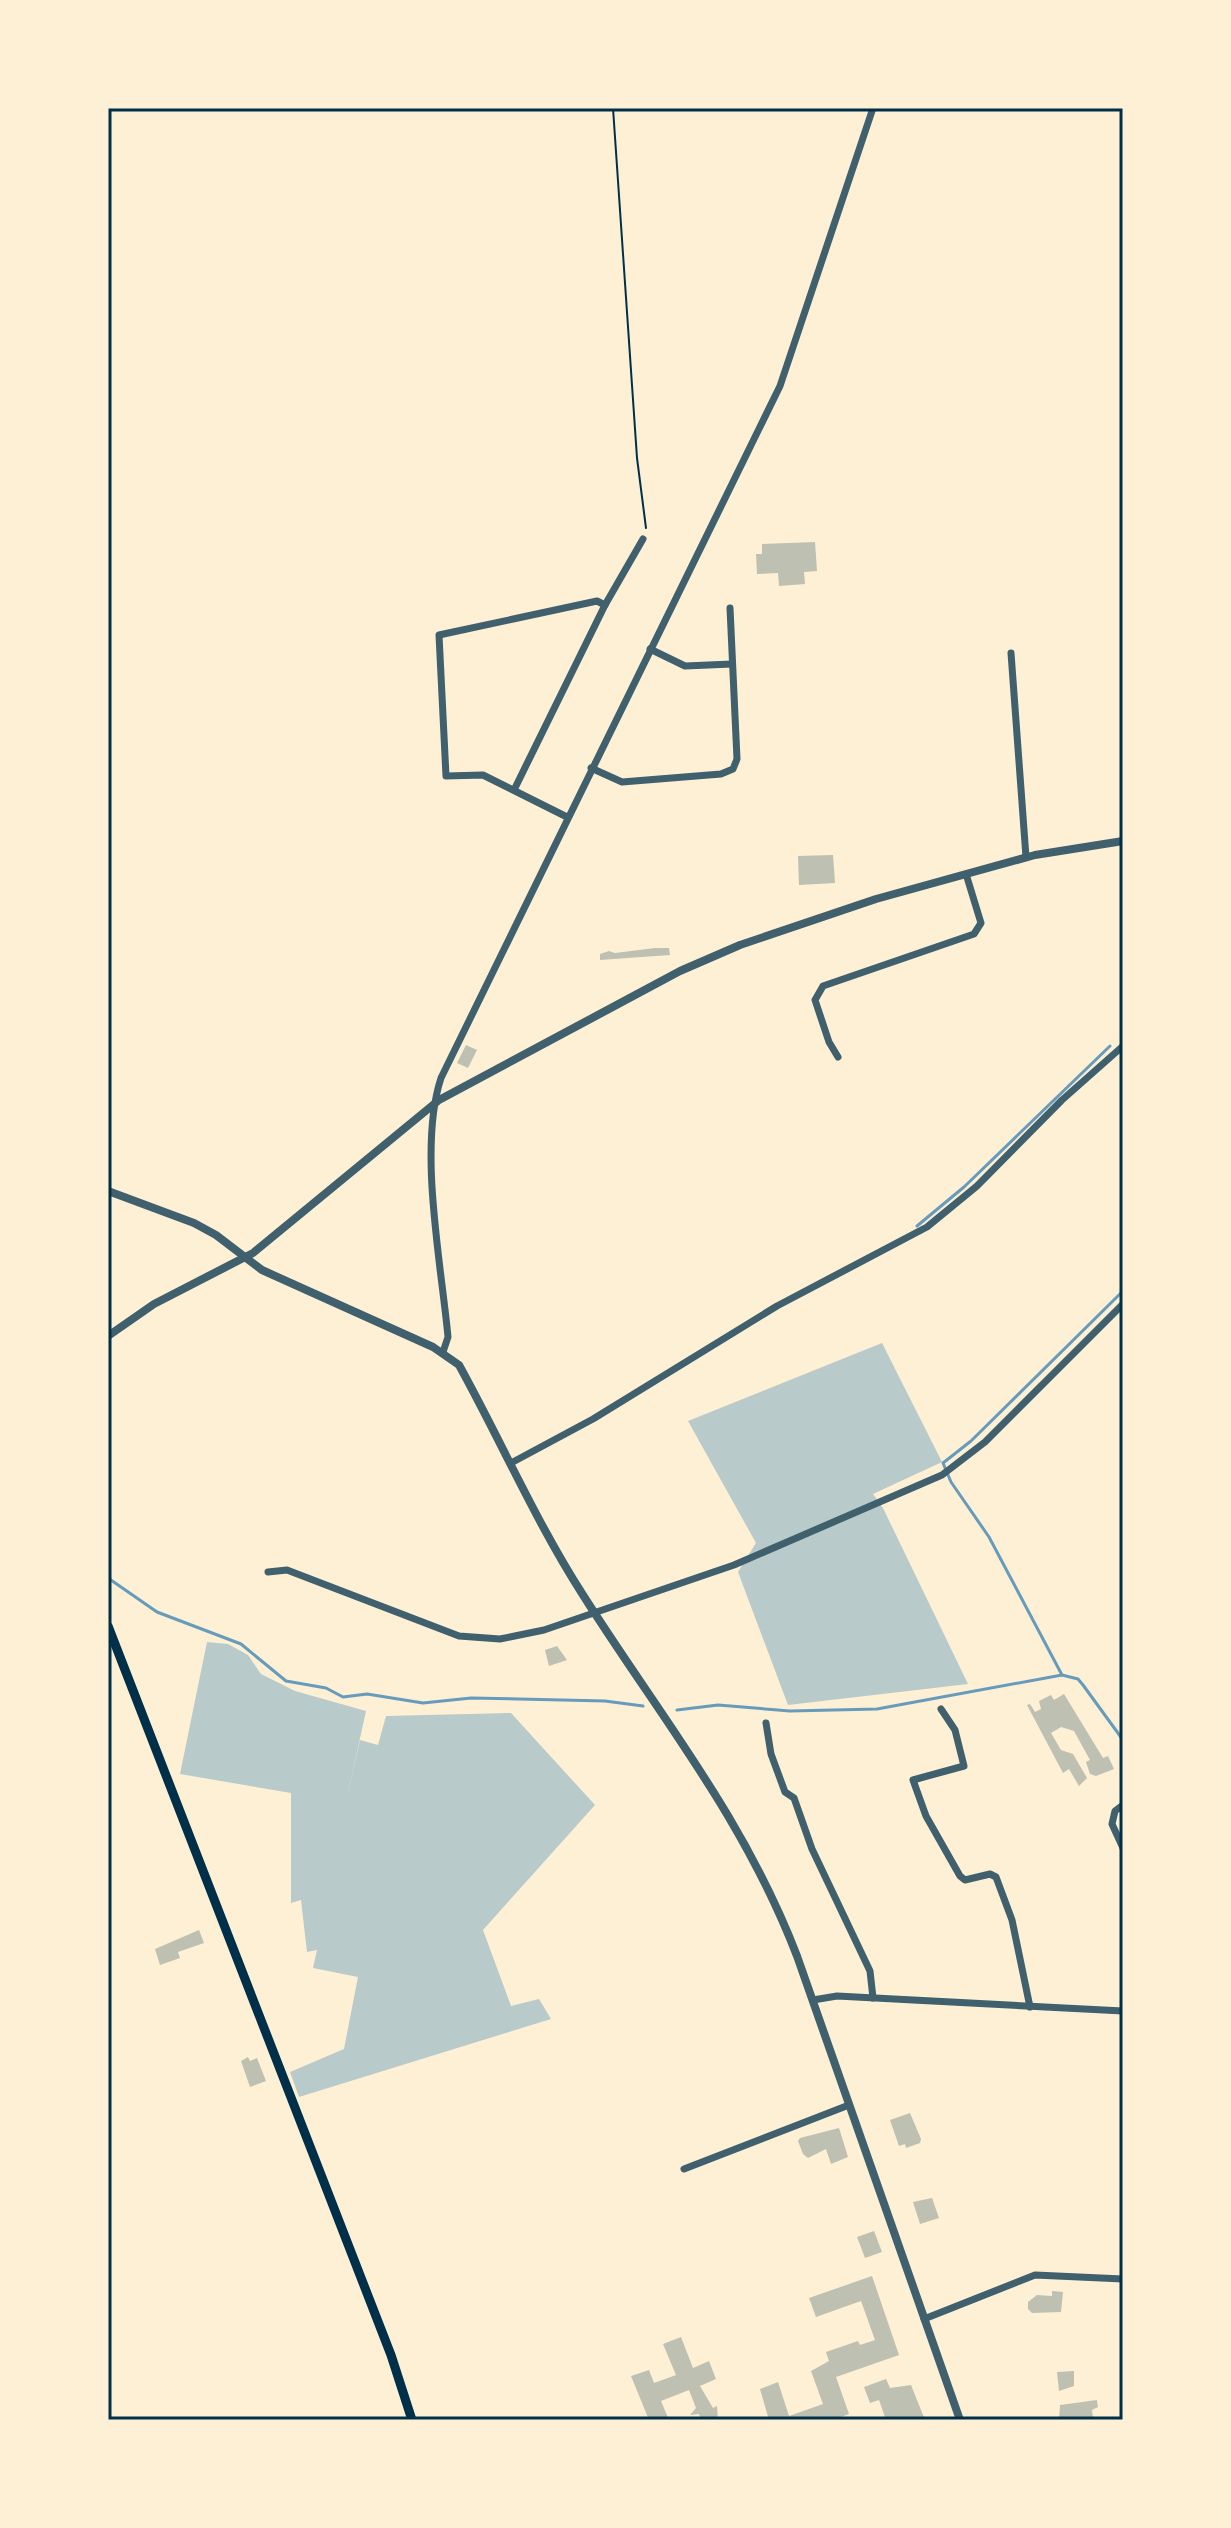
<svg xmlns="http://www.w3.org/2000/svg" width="1231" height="2528" font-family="'Source Sans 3',sans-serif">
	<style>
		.green { fill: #b9caca }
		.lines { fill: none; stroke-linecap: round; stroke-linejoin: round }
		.stream { stroke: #669bbc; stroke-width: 3 }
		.building { fill: #bec0b2 }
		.path { stroke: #003049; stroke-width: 2 }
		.minor { stroke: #3f606c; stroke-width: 7 }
		.tertiary { stroke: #3f606c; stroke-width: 8 }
		.secondary { stroke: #003049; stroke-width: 9 }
		.neatline { fill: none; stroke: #003049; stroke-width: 3 }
	</style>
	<rect width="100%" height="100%" fill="#fdf0d5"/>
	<g class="green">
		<path d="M882 1343 942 1462 873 1494 883 1508 968 1684 788 1705 738 1572 756 1543 688 1421Z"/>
		<path d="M207 1642 228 1644 248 1655 261 1674 295 1691 366 1711 346 1802 360 1740 378 1745 386 1716 511 1713 595 1805 483 1930 511 2006 539 1999 551 2019 299 2097 290 2072 344 2049 358 1977 313 1968 317 1950 307 1952 301 1900 291 1903V1793L180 1774Z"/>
	</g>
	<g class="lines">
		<g class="stream">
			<path d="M917 1226 964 1187 1110 1046"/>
			<path d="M108 1578 157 1612 241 1644 286 1681 326 1688 343 1697 367 1694 423 1703 471 1698 605 1701 643 1706"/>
			<path d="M1062 1675 989 1537 951 1482 943 1463 971 1441 1123 1291"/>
			<path d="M677 1710 718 1705 790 1711 877 1709 1062 1675 1078 1679 1083 1685 1123 1740"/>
		</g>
	</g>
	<g class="building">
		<path d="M815 542 817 571 804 572 805 584 779 586 778 573 757 574 756 554H762V544Z"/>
		<path d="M833 855 835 883 799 885 798 856Z"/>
		<path d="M655 948H669L670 955 600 960V954L609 951 615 953Z"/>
		<path d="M466 1045 477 1050 468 1068 457 1063Z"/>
		<path d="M557 1646 567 1660 549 1666 545 1650Z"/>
		<path d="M1064 1694 1103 1758 1108 1756 1114 1769 1096 1776 1090 1774 1086 1762 1090 1760 1074 1731 1061 1727 1051 1733 1061 1750 1073 1754 1087 1778 1079 1786 1069 1769 1063 1773 1027 1705 1030 1704 1035 1712 1041 1709 1039 1701 1051 1695 1054 1700Z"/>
		<path d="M199 1930 204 1943 178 1952 180 1958 160 1965 155 1949Z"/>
		<path d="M248 2057 250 2061 257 2058 266 2081 250 2087 241 2061Z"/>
		<path d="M910 2113 921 2139 920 2143 906 2148 905 2144 899 2146 890 2120Z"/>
		<path d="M839 2128 848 2157 831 2164 826 2149 808 2158 803 2154 798 2141 800 2138Z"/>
		<path d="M932 2198 939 2218 920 2224 913 2202Z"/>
		<path d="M874 2231 882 2252 865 2258 857 2237Z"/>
		<path d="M872 2276 899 2355 836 2377 849 2414 833 2420H769L760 2389 778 2382 789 2416 823 2404 811 2371 829 2361 826 2352 858 2341 860 2345 875 2340 861 2301 816 2317 809 2298Z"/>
		<path d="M1052 2291 1063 2292 1061 2312 1032 2313 1028 2309V2302L1037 2295 1052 2296Z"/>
		<path d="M681 2337 693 2368 709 2361 716 2379 700 2386 713 2408 717 2406 718 2420H701L699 2414 690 2415 696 2408 689 2390 661 2401 669 2420H649L631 2376 649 2370 654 2383 676 2375 663 2344Z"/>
		<path d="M1074 2371V2386L1059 2391 1057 2372Z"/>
		<path d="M886 2379 890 2388 911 2385 925 2420H886L879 2400 870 2403 864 2387Z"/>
		<path d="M1097 2400 1098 2407 1092 2410 1093 2418 1059 2420 1060 2405Z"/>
	</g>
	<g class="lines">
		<path class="path" d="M613 108 637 458 646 528"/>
		<g class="minor">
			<path d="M605 605 643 539"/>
			<path d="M650 649 685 666 732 664"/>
			<path d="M1011 653 1026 857"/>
			<path d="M591 768 622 782 721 774 733 769 737 759 730 608"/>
			<path d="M514 790 605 605 597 601 439 635 446 776 483 775 567 817"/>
			<path d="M838 1057 829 1042 815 1000 823 986 974 934 981 923 966 874"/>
			<path d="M443 1352 448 1337C441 1262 418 1148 441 1078L780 386 873 108"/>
			<path d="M511 1463 593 1419 777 1306 927 1227 977 1186 1062 1100 1123 1046"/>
			<path d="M268 1572 287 1570 459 1636 500 1639 544 1630 734 1565 942 1475 985 1442 1123 1304"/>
			<path d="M941 1709 955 1730 964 1766 913 1780 926 1816 960 1876 965 1880 990 1874 996 1877 1012 1920 1030 2007"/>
			<path d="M766 1723 771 1754 785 1792 794 1798 812 1849 870 1971 873 1998"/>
			<path d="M1123 1805 1115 1811 1112 1824 1123 1848"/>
			<path d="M813 2000 837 1996 1123 2011"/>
			<path d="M684 2169 849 2105"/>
			<path d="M924 2319 1035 2275 1123 2279"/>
		</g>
		<g class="tertiary">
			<path d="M108 1191 194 1223 216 1235 262 1270 433 1347 459 1365C501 1441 536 1522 583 1595 661 1718 743 1816 797 1956L960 2420"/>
			<path d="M108 1336 154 1304 253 1253 439 1100 680 971 740 945 876 899 1035 855 1123 841"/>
		</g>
		<path class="secondary" d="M108 1626 391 2355 412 2420"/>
	</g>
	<rect width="1231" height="2528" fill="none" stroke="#fdf0d5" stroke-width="220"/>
	<rect x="110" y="110" width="1011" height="2308" class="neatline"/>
</svg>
